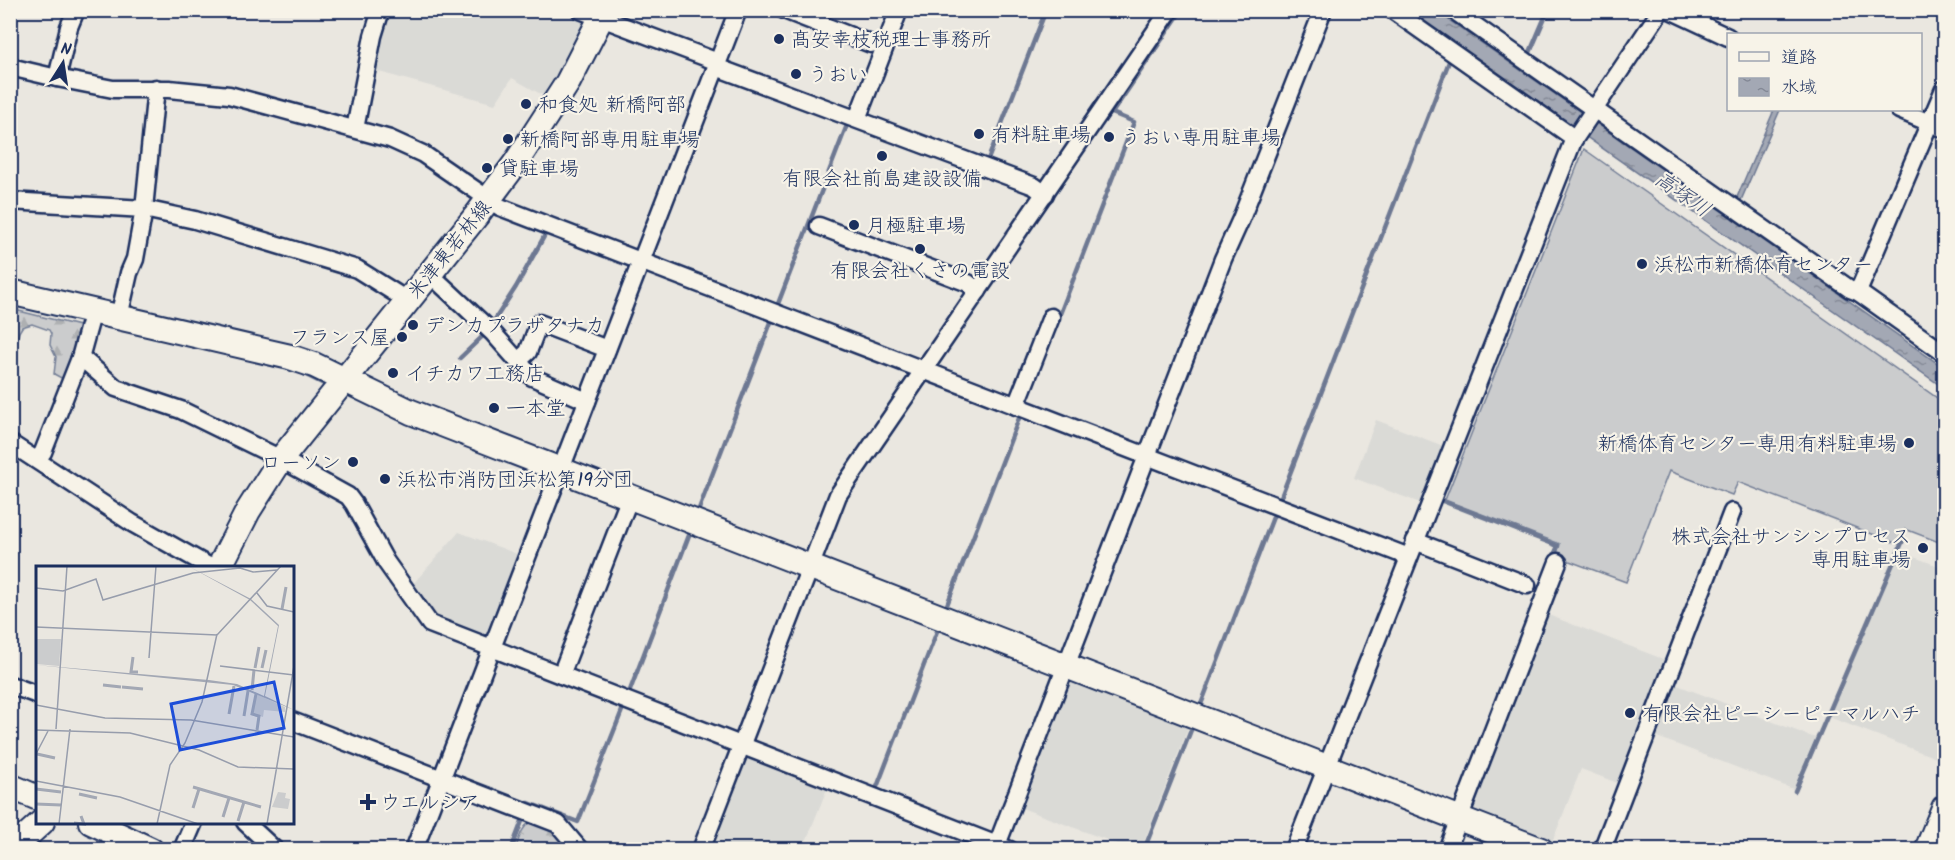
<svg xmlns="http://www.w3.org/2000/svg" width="1955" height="860" font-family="Kalam,'Klee One',sans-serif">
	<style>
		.built { fill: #dadad6 }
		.grass { fill: #cbcccd; stroke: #737e96; stroke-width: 1.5 }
		.forest { fill: url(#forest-firs); stroke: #737e96; stroke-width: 1.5 }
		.water { fill: url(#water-ripples); stroke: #6d7892; stroke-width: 1.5 }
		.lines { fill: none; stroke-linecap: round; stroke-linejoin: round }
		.stream { stroke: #6d7892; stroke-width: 4.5 }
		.street-casing { stroke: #1b2f5e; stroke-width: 21 }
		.secondary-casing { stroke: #1b2f5e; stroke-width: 28 }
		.street { stroke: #f7f3e8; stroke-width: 16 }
		.secondary { stroke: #f7f3e8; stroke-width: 24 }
		.poi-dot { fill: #1b2f5e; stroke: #f7f3e8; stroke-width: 2 }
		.labels { text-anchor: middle; stroke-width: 4.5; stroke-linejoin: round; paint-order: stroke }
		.poi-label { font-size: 20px; fill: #1b2f5e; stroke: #f7f3e8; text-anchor: start }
		.street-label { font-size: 20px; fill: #1b2f5e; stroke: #f7f3e8 }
		.water-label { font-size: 21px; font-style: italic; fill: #445378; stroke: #f7f3e8 }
		.inset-river { fill: none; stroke: #a3a8b4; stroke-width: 3 }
		.inset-road { fill: none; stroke: #979dac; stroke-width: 1.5 }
		.view { fill: #1d4ed8; fill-opacity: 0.15; stroke: #1d4ed8; stroke-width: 3 }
		.inset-edge { fill: none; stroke: #1b2f5e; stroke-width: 3 }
	</style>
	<defs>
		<pattern id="forest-firs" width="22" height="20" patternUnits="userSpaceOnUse" patternTransform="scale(1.5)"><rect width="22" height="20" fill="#cbcccd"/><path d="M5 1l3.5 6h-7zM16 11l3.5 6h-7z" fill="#aeb0b2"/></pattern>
		<pattern id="water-ripples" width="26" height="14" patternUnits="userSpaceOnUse" patternTransform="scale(1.5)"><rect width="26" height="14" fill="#a3a8b4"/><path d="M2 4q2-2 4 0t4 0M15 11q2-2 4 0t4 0" fill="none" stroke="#848996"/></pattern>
	</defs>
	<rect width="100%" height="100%" fill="#eae7e0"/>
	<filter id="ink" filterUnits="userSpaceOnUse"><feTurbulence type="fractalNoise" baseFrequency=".0167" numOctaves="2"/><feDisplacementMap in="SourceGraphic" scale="12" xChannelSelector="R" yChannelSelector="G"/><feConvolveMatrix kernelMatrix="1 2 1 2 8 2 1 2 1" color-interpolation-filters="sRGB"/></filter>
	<g filter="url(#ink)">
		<g class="built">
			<path d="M386 11H556L585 20 587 24 546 97 512 78 495 104 372 70Z"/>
			<path d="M1376 420 1446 447 1423 504 1354 478Z"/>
			<path d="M459 532 517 554 485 636 437 617 412 585Z"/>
			<path d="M1900 552 1944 568V761L1829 717Z"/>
			<path d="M1543 613 1668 661 1620 784 1581 769 1551 845 1470 813Z"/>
			<path d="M1068 679 1190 723 1141 849H1131L1019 807Z"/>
			<path d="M1672 683 1815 738 1793 789 1652 735Z"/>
			<path d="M745 754 828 786 803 849H727L710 843Z"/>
		</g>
		<path class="grass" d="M1584 149 1944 403V544L1905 529 1898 544 1738 482 1732 495 1669 471 1626 582 1556 556 1560 544 1445 500Z"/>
		<g class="forest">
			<path d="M11 309 79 326 82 331 67 377 63 379 54 374 56 357 50 345 51 334 49 330 32 324 22 327 19 332 11 366Z"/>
			<path d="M532 821 548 825 574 850H515C519 839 521 827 532 821Z"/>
		</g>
		<path class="water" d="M1407 11H1436L1729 216 1774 110H1780L1733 219 1944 368V388Z"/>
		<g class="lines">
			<g class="stream">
				<path d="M1528 57 1548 10"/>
				<path d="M1942 75 1944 71"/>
				<path d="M987 162 1046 10"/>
				<path d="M776 309 847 125"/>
				<path d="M1058 319 1134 122 1112 113 1182 10"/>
				<path d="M492 324 516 287 546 233"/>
				<path d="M460 358 487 332"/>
				<path d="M304 374 324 384"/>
				<path d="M1441 497 1440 500 1558 546 1552 560"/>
				<path d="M1279 502 1450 59"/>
				<path d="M697 514 773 317"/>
				<path d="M945 610 1021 413"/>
				<path d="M629 693 691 530"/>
				<path d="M1200 707 1275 512"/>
				<path d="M877 787 939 626"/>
				<path d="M1795 791 1904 538"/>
				<path d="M528 807 529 803 578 822 623 708"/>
				<path d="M511 850 524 816"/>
				<path d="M1144 850 1193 725"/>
			</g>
			<defs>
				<g id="street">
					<path d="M580 10 718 62"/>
					<path d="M784 10 871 44"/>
					<path d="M1392 10 1574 138"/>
					<path d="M1453 10 1850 289 1858 292 1944 353"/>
					<path d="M1670 10 1728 37"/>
					<path d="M10 67 57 78 113 89H169L229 95 390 139 423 154 500 207 1409 557"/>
					<path d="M716 67 1034 186 1045 194"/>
					<path d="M57 78 69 27 76 10"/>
					<path d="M1899 110 1944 129"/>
					<path d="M857 119 899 10"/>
					<path d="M355 129 373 36 381 10"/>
					<path d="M10 201 144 209 195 220 357 269 408 301"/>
					<path d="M819 226 968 283 978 291"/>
					<path d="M430 274 493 333 532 377 587 401"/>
					<path d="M1858 292 1944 89"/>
					<path d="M119 317 129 273 135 259 144 209 156 88"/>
					<path d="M80 358 84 360 116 388 181 410 281 459 348 496 354 504 386 562 430 624 1010 850"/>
					<path d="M518 361 528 352 539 323 607 349"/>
					<path d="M1016 406 1051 317"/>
					<path d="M10 443 132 523 212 568"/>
					<path d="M37 460 43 452 80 358 93 311"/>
					<path d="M1415 541 1527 585"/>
					<path d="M561 675 630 497"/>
					<path d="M10 685 38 695"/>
					<path d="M292 721 558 824 580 850"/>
					<path d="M245 822 275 850"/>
					<path d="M182 850 194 822"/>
					<path d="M414 850 738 10"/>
					<path d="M701 850 838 495 1170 10"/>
					<path d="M995 850 1223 259 1241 219 1323 10"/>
					<path d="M1294 850 1573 141 1661 10"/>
					<path d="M1447 850 1558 562"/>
					<path d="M1602 850 1732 512"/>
				</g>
				<g id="secondary">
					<path d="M10 292 290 357 314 365 411 412 1541 850"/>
					<path d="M219 568 248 511 281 459 476 216 515 164 568 82 605 10"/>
					<path d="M10 786 38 798"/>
					<path d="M91 822 151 850"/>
					<path d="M11 850 42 822"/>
					<path d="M1927 850 1944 808"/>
				</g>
			</defs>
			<use href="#street" class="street-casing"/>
			<use href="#secondary" class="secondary-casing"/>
			<use href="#street" class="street"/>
			<use href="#secondary" class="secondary"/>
		</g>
	</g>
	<g class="poi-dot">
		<circle cx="779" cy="39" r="6"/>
		<circle cx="796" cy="74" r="6"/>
		<circle cx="526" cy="104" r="6"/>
		<circle cx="979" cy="134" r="6"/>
		<circle cx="1109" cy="137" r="6"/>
		<circle cx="508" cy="139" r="6"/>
		<circle cx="882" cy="156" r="6"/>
		<circle cx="487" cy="168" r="6"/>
		<circle cx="854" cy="225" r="6"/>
		<circle cx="920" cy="249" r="6"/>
		<circle cx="1642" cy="264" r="6"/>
		<circle cx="413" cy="325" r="6"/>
		<circle cx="402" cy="337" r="6"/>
		<circle cx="393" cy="373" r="6"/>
		<circle cx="494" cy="408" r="6"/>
		<circle cx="1909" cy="443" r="6"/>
		<circle cx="353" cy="462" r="6"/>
		<circle cx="385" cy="479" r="6"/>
		<circle cx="1923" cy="548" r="6"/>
		<circle cx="1630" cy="713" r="6"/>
		<path d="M365 793h6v6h6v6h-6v6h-6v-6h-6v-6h6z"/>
	</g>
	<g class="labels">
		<g class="poi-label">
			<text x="791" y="46">髙安幸枝税理士事務所</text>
			<text x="808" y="81">うおい</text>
			<text x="538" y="111">和食処 新橋阿部</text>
			<text x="991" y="141">有料駐車場</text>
			<text x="1121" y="144">うおい専用駐車場</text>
			<text x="520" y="146">新橋阿部専用駐車場</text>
			<text x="499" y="175">貸駐車場</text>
			<text x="882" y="185" text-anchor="middle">有限会社前島建設設備</text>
			<text x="866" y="232">月極駐車場</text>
			<text x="1654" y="271">浜松市新橋体育センター</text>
			<text x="920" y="277" text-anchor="middle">有限会社くさの電設</text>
			<text x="425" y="332">デンカプラザタナカ</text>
			<text x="390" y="344" text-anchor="end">フランス屋</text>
			<text x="405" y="380">イチカワ工務店</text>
			<text x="506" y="415">一本堂</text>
			<text x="1897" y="450" text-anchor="end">新橋体育センター専用有料駐車場</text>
			<text x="341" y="469" text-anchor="end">ローソン</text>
			<text x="397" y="486">浜松市消防団浜松第19分団</text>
			<text x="1911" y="543" text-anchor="end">株式会社サンシンプロセス<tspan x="1911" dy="23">専用駐車場</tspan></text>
			<text x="1642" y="720">有限会社ピーシーピーマルハチ</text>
			<text x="380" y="809">ウエルシア</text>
		</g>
		<g class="street-label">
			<text transform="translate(449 249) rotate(-51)" y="7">米津東若林線</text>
		</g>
		<g class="water-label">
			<text transform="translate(1683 194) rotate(35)" y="7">高塚川</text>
		</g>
	</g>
	<g transform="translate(36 566)">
		<rect width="258" height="258" fill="#eae7e0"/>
		<path d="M220 128 249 141V146L228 144 227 151 217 148ZM242 226 250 227 249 232 254 233 252 243 236 241Z" fill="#cbcccd"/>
		<path d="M0 73H25L23 100 0 98Z" fill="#cbcccd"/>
		<path d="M152 0 215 33 243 59 229 130 258 144 197 119 0 99 173 114 201 118 228 130 242 60 214 34Z" fill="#a3a8b4"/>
		<path class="inset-river" d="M246 43 250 21M97 91 95 106H102M219 102 223 81M226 102 230 84M67 119 85 121M86 121 107 123M216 124 218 104M220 128 216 148 223 150 221 164M193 148 198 120M208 150 212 125M1 188 19 192M157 221 225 241M0 223 25 226M43 228 61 232M0 238 25 239M157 242 163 223M187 251 193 232M202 255 208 236M38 257 48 258 45 250"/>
		<path class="inset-road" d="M0 22 27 25 60 13 67 34 157 7 204 2 217 6 241 4M221 27 231 40 258 46M0 61 181 69 245 0M113 92 120 0M184 100 258 109M0 139 69 152 155 154 258 171M20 163 31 0M0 164 94 167 163 184 202 201 258 203M0 188 12 165M0 215 84 231 162 258M23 258 34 163M121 258 134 199 149 177 166 136 181 68M231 258 258 100"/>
		<path class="view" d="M238 116 248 162 144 184 135 138Z"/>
		<rect width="258" height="258" class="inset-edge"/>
	</g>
	<rect width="1955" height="860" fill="none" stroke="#f7f3e8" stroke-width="36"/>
	<rect x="18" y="18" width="1919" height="824" fill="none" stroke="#1b2f5e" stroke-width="2" filter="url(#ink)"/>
	<rect x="1727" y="33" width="195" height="78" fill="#f7f3e8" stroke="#9fa5b1" stroke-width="1.5"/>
	<rect x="1739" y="52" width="30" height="9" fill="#f7f3e8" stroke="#9fa5b1" stroke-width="1.5"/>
	<text x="1781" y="63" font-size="18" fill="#1b2f5e">道路</text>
	<rect x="1739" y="78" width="30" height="18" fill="url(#water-ripples)" stroke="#9fa5b1" stroke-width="1.5"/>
	<text x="1781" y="93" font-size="18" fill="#1b2f5e">水域</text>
	<g transform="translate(63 63) rotate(12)" stroke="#f7f3e8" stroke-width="4.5" paint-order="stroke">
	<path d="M0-4.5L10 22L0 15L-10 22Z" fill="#1b2f5e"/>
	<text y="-9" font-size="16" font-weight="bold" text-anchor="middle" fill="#1b2f5e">N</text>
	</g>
</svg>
